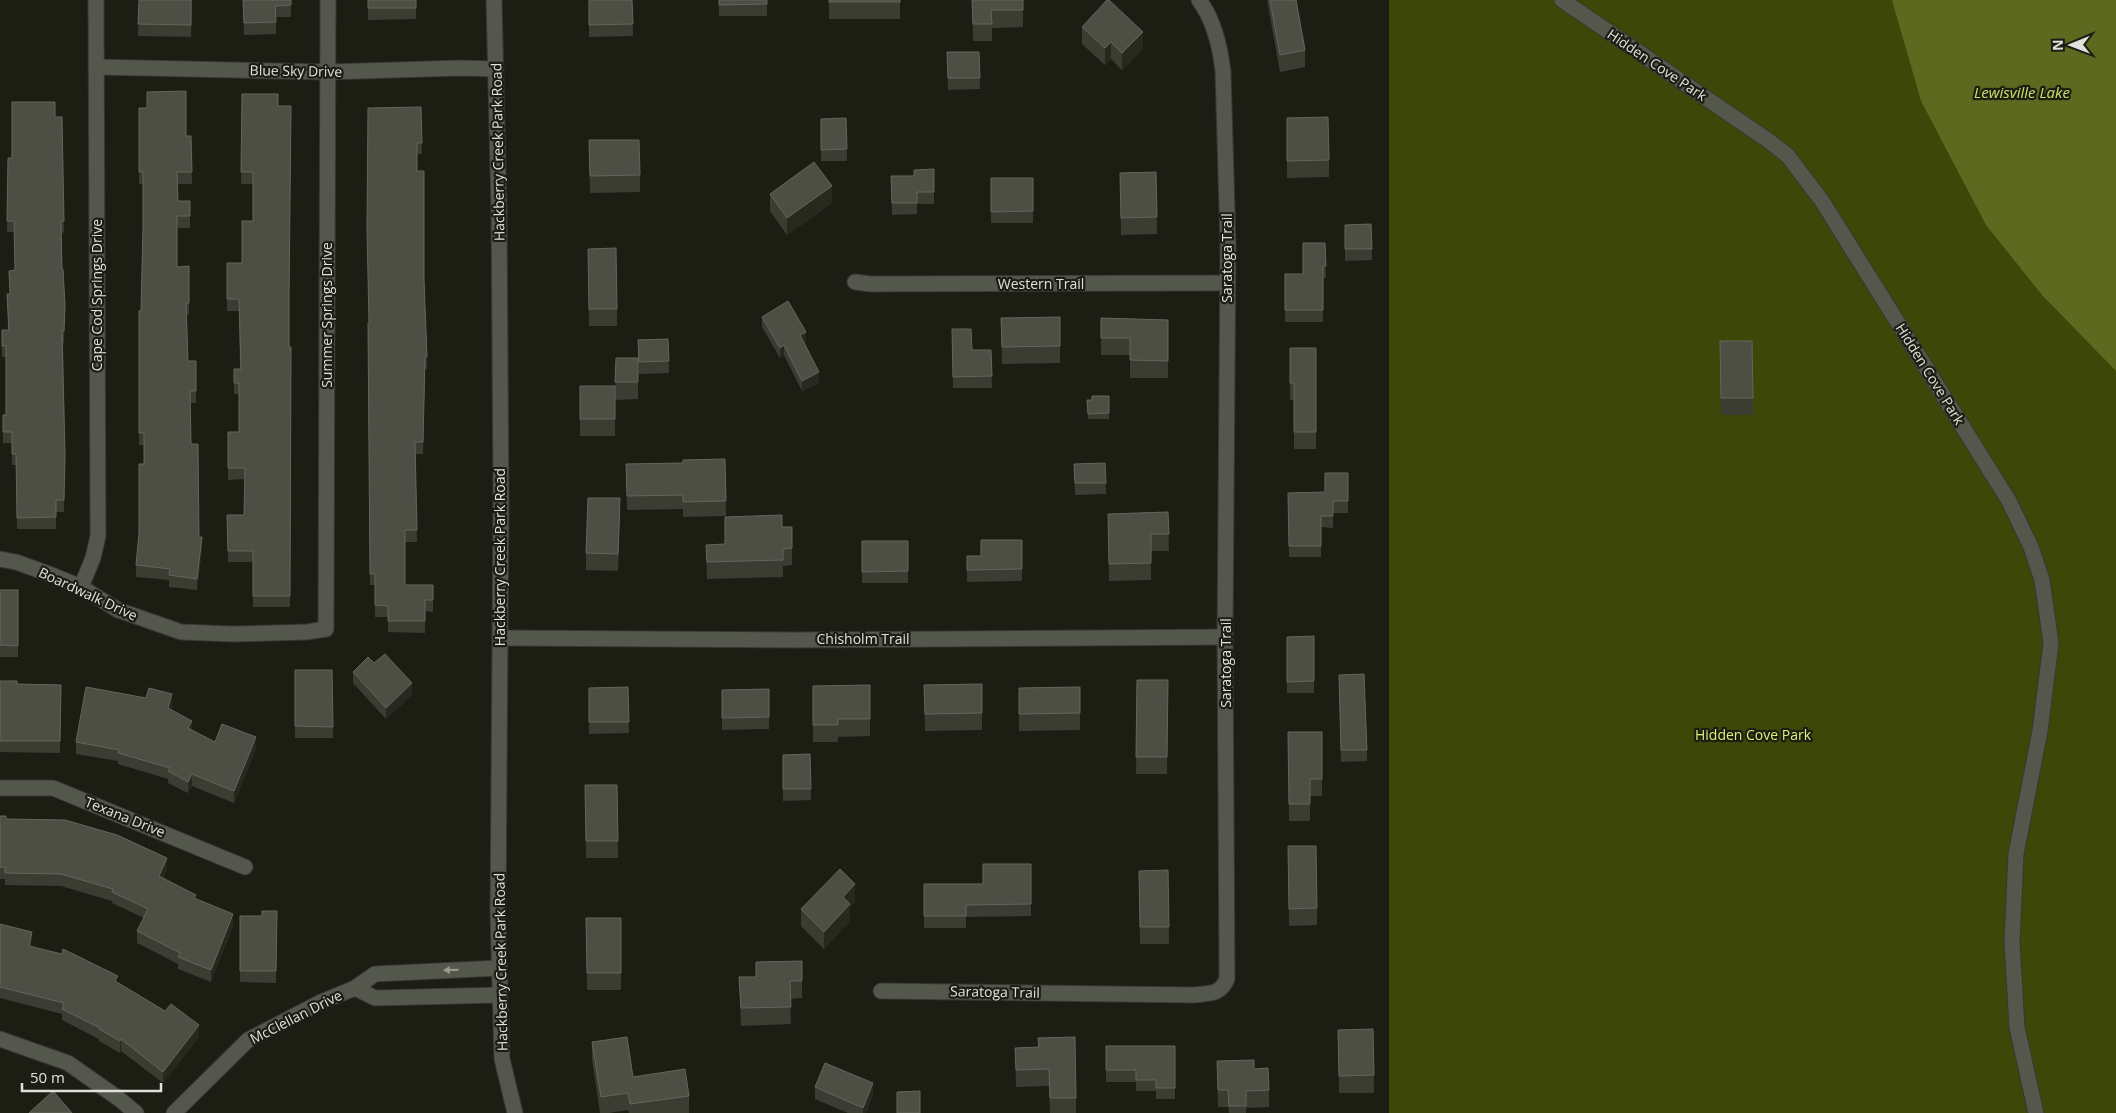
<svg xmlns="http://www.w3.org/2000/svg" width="2116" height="1113" font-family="'Open Sans',sans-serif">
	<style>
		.park { fill: #3d4708 }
		.water { fill: #5c691f }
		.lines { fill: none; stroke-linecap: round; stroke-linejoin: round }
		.minor-casing { stroke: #373832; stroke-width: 17 }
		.minor { stroke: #54574b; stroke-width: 15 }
		.wall { fill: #3b3d33 }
		.shaded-wall { fill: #27291f }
		.building { fill: #4d4f45; stroke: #64665c }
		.oneway { fill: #9a9c92 }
		.labels { text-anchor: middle; stroke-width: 4.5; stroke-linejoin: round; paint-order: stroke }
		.street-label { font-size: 14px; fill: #dfe1da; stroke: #1c1e14 }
		.park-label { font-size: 14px; fill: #d9f275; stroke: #1c1e14 }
		.water-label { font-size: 15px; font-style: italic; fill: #cbe365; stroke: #1c1e14 }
	</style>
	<rect width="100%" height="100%" fill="#1c1e14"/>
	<path class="park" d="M1389 0H1896L2116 357V1113H1389Z"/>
	<path class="water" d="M1892 0H2116V371L2042 295 1986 225 1921 101Z"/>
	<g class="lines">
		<defs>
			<g id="minor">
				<path d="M494 0 499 212 501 498 498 915 502 1059 515 1113"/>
				<path d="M1562 0 1769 141 1788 156 1822 201 2009 501 2031 547 2042 580 2051 643 2040 731 2016 854 2012 942 2017 1027 2036 1113"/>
				<path d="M96 67 328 72 460 68 496 69"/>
				<path d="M855 282 871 284 1226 283"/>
				<path d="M0 559 16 562 52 575 81 587 118 610 181 632 233 634 307 632 326 629 328 0"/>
				<path d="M81 587 93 558 98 536 96 0"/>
				<path d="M500 638 797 640 1225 637"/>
				<path d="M0 788H53L245 867"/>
				<path d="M355 988 375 998 500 995"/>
				<path d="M881 991 1194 995C1210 993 1220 995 1227 979L1225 637 1228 245 1223 71C1220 46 1214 20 1199 0"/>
				<path d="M0 1039 68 1063 118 1098 136 1113"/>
				<path d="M174 1113 248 1040 321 1002 355 988 375 974 499 968"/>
			</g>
		</defs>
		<use href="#minor" class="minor-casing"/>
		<use href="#minor" class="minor"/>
	</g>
	<g class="wall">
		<path d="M139 0H192L191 37 138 36Z"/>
		<path d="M243 0H291V17H276V34L244 35Z"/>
		<path d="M368 0H416V19L368 20Z"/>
		<path d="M589 0H632L633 36 589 37Z"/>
		<rect x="719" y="0" width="48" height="16"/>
		<rect x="829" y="0" width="71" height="19"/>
		<path d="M972 0H1023V27L992 28V41H973Z"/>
		<path d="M1267 0H1296L1305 50V67L1280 72Z"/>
		<path d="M1082 27 1143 49 1122 70 1111 59 1105 65 1082 44Z"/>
		<path d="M947 52H979L980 89 948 90Z"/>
		<path d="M242 94 278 106 289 310V347H291L290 607H253V562H228L227 515H244L245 479 228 480V432H239V394H234V369H240L239 311H227V263H242L253 221V184H241Z"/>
		<path d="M421 107 422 154H417V171L424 280 427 369H425L423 454H415L417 542H405V585H433V612L425 611V633L388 632V617H375V585H370L368 334 369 323Z"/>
		<path d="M139 108 186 136H191L192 184H177L178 201H190V228H177V267L189 266V315H186L188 361H196V403H190L191 444 199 537 202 549 197 590 169 587V580L136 577V565L139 533 144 464V445H139V323L141 311 143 225V184H139Z"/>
		<path d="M55 117H62L64 233 61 232 62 269 65 305 64 343H63L65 455 64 512H56V529H17L16 465H12V443H3V415H6V357H2V330H8L7 294H10L15 270 14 232H7L8 158H12Z"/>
		<path d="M846 118 847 161H821V119Z"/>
		<path d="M1287 118 1329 160V177L1287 178Z"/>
		<path d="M589 140 640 175V192L590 193Z"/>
		<path d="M934 169V204H917V214L892 215 891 176H914Z"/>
		<path d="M1156 172 1157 234 1121 235 1120 173Z"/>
		<rect x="991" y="178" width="42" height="45"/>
		<path d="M770 194 832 203 787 235 770 211Z"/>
		<path d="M1371 224 1372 260 1345 261V225Z"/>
		<path d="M1325 243 1326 278H1323V322H1285V274H1303Z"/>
		<path d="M588 249 617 309V326H589Z"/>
		<path d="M762 317 806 342 804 343 819 383 802 391 784 355 780 358 762 327Z"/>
		<path d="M1001 318 1060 346V363L1002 364Z"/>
		<path d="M1101 318 1168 320V378H1130V355H1101Z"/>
		<path d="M952 329 972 350H991L992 388H953Z"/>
		<path d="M668 339 669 373 639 374 638 340Z"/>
		<path d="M1720 341H1752L1753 415H1721Z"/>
		<path d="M1290 348H1316V449H1294V400H1290Z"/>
		<path d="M616 358H638V399L615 400Z"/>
		<rect x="580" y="386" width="35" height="50"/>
		<path d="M1109 396V419H1088L1087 400H1092Z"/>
		<path d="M725 459 726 516 683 517V509L627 510 626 464 683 463Z"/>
		<path d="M1105 463 1106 494 1075 495 1074 464Z"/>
		<path d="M1348 473V513H1333V528L1321 527V557H1289L1288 493 1325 492Z"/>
		<path d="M1168 512 1169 551H1151V580L1109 581 1108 514Z"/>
		<path d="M620 515 618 571 586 570V553Z"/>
		<path d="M782 527H792V565L783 566V577L707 579 706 545 725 544Z"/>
		<path d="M1022 540V581L967 582V556H981Z"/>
		<rect x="862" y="541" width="46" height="42"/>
		<rect x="0" y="590" width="18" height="67"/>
		<path d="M1314 636V693H1287V637Z"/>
		<path d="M374 663 412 695 386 719 353 683V672Z"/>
		<path d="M295 670H332L333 738H295Z"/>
		<path d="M1137 680H1168L1167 774H1136Z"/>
		<path d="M0 681 17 684 61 685 60 753 0 752Z"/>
		<path d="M982 684V730L925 731 924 685Z"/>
		<path d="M870 685V736L838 737V742H813V686Z"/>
		<path d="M1339 686 1367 750V761L1341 762Z"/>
		<path d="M628 687 629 733 589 734V688Z"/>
		<path d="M1080 687V730L1019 731V688Z"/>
		<path d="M769 689V729L722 730V690Z"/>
		<path d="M172 706 171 709 192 730 215 742 256 749 234 803 192 786 188 793 168 783V779L118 764V761L76 754V742Z"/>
		<path d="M1288 732H1322V796H1310V821H1289Z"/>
		<path d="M810 754 811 800 783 801V755Z"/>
		<path d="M585 785H617L618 858H586Z"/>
		<path d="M0 816 6 819 167 869 163 878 196 899 233 926 211 982 178 969V964L137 943V931L144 918 112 903V901L61 886 5 885V879H0Z"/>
		<path d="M1288 846 1317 908V925L1289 926Z"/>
		<path d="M1031 864V916L966 917V928H924V884H983Z"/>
		<path d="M1168 870 1169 944H1140L1139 871Z"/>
		<path d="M855 902 850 907V921L824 949 801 926V909Z"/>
		<path d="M277 911 276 983 240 982V916H262Z"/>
		<path d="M586 918H621V990H587Z"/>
		<path d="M0 924 32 943V947L118 983 199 1037 163 1083 121 1051 120 1053 99 1041V1039L62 1020V1014L0 998Z"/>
		<path d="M739 977 802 981V998L790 999 791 1024 741 1026Z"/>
		<path d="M1373 1029 1374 1093H1339L1338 1030Z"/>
		<path d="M1038 1038 1076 1098V1113H1050L1049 1086 1016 1087 1015 1048H1038Z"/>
		<path d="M592 1042 633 1077 689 1096V1113H629L628 1110 609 1113H600L592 1059Z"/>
		<path d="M1106 1046H1175V1099H1156V1091H1136V1082H1106Z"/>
		<path d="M1217 1061 1254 1069 1269 1090V1107L1246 1108V1113H1229L1228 1107H1218Z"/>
		<path d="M815 1087 873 1095 866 1113H848L815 1099Z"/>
	</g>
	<g class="shaded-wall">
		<path d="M1143 32V49L1122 70V53Z"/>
		<path d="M1111 42V59L1105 65V48Z"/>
		<path d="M832 186V203L787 235V218Z"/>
		<path d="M806 332V342L800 346V335Z"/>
		<path d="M784 345V355L780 358V348Z"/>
		<path d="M819 372V383L802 391V381Z"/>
		<path d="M202 537V549L197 590V579Z"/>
		<path d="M412 683V695L386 719V708Z"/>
		<path d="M172 694V706L168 719V708Z"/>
		<path d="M192 721V732L188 728Z"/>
		<path d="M256 737V749L234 803V791Z"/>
		<path d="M192 774V786L188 793V782Z"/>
		<path d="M167 858V869L159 887V876Z"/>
		<path d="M855 884V902L850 907V921L824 949V932L843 897Z"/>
		<path d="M233 914V926L211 982V970Z"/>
		<path d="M32 932V943L29 958V946Z"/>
		<path d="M199 1025V1037L163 1083V1072Z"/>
		<path d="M121 1039V1051L120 1053V1041Z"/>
		<path d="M873 1083V1095L866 1113H863V1108Z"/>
	</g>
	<g class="building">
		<path d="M139 0H191V25L138 24Z"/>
		<path d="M243 0H291V5L275 6 276 22 244 23Z"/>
		<rect x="368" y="0" width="48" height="8"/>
		<path d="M589 0H632L633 24 589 25Z"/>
		<path d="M719 0H767V4L719 5Z"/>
		<rect x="829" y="0" width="71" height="2"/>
		<path d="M972 0H1023V10H991L992 24H973Z"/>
		<path d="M1107 0H1109L1143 32 1122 53 1111 42 1105 48 1082 27Z"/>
		<path d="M1270 0H1296L1305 50 1280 55Z"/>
		<path d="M947 52H979L980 78H948Z"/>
		<path d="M186 91V136H191L192 172H177L178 201H190V216H177V267L189 266V303H186L188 361H196V391H190L191 444H198L199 537H202L197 579 169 575 170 569 136 565 139 533V464H144V433H139V311H141L143 225V172H139V108H147V92Z"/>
		<path d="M242 94H278V106H291L289 299V347H291L290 596H253V551H228L227 515H244L245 468H228V432H239V383H234V369H241L239 299H227V263H242V221H253V172H241Z"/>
		<path d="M12 102H55V117H62L64 221H61L62 269H63L65 305 64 331H62L65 455 64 500H56V517L17 518 16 454H12V432H3V415H6V346H2V330H9L7 294H10L9 271 15 270 14 221H7L8 158H12Z"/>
		<path d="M421 107 422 143H417V171H424V279L427 357H425L423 442H415L417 530H405V585H433V600H425V621H388V606L375 605V574H370L368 323H369L367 228 368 108Z"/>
		<path d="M1328 117 1329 160 1287 161V118Z"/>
		<path d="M846 118 847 149 821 150V119Z"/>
		<path d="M589 140H639L640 175 590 176Z"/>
		<path d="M814 162 832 186 787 218 770 194Z"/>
		<path d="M934 169V192H917V203H892L891 176H914V170Z"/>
		<path d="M1156 172 1157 217 1121 218 1120 173Z"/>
		<path d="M991 178H1033V211L991 212Z"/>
		<path d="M1371 224 1372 249H1345V225Z"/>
		<path d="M1303 243H1325L1326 266H1323V310H1285V274H1303Z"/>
		<path d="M616 248 617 309H589L588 249Z"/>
		<path d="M788 301 806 332 800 335 819 372 802 381 784 345 780 348 762 317Z"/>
		<path d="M1060 317V346L1002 347 1001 318Z"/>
		<path d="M1101 318 1168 320V361L1130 360V338H1101Z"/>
		<path d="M952 329H971L972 350H991L992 376 953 377Z"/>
		<path d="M668 339 669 361 639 362 638 340Z"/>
		<path d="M1720 341H1752L1753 398H1721Z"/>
		<path d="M1290 348H1316V432H1294V383H1290Z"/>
		<path d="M616 358H638V382H615Z"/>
		<rect x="580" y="386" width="35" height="33"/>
		<path d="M1092 396H1109V413L1088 414 1087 400H1092Z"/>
		<path d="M725 459 726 501 683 502V495L627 496 626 464 683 463V460Z"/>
		<path d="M1105 463 1106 483H1075L1074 464Z"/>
		<path d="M1325 473H1348V501H1333V516H1321V546H1289L1288 493 1325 492Z"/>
		<path d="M588 498H620L618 554 586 553Z"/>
		<path d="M1168 512 1169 534H1151V563L1109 564 1108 514Z"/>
		<path d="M782 515V527H792V548L783 549V560L707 562 706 545 725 544V517Z"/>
		<path d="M981 540H1022V569L967 570V556H981Z"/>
		<path d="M862 541H908V571L862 572Z"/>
		<path d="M0 590H18V646L0 645Z"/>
		<path d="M1314 636V681L1287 682V637Z"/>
		<path d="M385 654 412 683 386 708 353 672 368 657 374 663Z"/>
		<path d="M295 670H332L333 727 295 726Z"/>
		<path d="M1364 674 1367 750H1341L1339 675Z"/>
		<path d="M1137 680H1168L1167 757H1136Z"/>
		<path d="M0 681H17V684L61 685 60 741H0Z"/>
		<path d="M982 684V713L925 714 924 685Z"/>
		<path d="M870 685V719H838V725H813V686Z"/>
		<path d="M86 687 146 698 149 688 172 694 168 708 192 721 188 728 215 742 222 724 256 737 234 791 192 774 188 782 168 771 170 768 118 753 119 750 76 742Z"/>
		<path d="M628 687 629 722H589V688Z"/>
		<path d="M1080 687V713L1019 714V688Z"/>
		<path d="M769 689V717L722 718V690Z"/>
		<path d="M1288 732H1322V779H1310V804H1289Z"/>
		<path d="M810 754 811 789H783V755Z"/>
		<path d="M585 785H617L618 841H586Z"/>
		<path d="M0 816H6V819L65 820 117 835 167 858 159 876 196 895 194 898 233 914 211 970 178 957 180 953 137 931 148 909 112 892 113 889 61 874 5 873V867H0Z"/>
		<path d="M1288 846H1316L1317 908 1289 909Z"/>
		<path d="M983 864H1031V904L966 905V916H924V884H983Z"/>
		<path d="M840 869 855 884 843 897 850 904 824 932 801 909Z"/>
		<path d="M1168 870 1169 927H1140L1139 871Z"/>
		<path d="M262 911H277L276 971H240V916H262Z"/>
		<path d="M586 918H621V973H587Z"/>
		<path d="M0 924 32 932 29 946 62 954 63 949 118 976 115 981 165 1011 171 1004 199 1025 163 1072 121 1039 120 1041 99 1029 100 1028 62 1009 64 1003 0 987Z"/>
		<path d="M802 961V981H790L791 1007 741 1008 739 977H756V962Z"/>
		<path d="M1373 1029 1374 1075 1339 1076 1338 1030Z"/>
		<path d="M627 1037 633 1077 685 1069 689 1096 630 1104 628 1093 601 1097 592 1042Z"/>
		<path d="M1075 1037 1076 1098H1050L1049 1069 1016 1070 1015 1048 1039 1047 1038 1038Z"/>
		<path d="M1106 1046H1175V1088H1156V1080H1136V1070H1106Z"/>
		<path d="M1254 1060V1069L1268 1068 1269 1090 1246 1091V1106H1229L1228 1090H1218L1217 1061Z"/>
		<path d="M825 1063 873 1083 863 1108 815 1087Z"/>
		<path d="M53 1091 72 1113H29Z"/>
		<path d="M920 1091V1113H897V1092Z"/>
	</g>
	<defs><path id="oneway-solid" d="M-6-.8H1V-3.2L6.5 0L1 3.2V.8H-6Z" transform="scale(1.25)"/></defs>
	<use class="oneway" href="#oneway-solid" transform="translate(451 970) rotate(178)"/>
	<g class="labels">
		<g class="street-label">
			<text transform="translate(1657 65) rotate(34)" y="5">Hidden Cove Park</text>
			<text transform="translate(296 71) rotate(1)" y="5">Blue Sky Drive</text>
			<text transform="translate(498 152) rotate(-91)" y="5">Hackberry Creek Park Road</text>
			<text transform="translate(1227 258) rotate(-90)" y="5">Saratoga Trail</text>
			<text x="1041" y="289">Western Trail</text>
			<text transform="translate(97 295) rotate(-90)" y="5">Cape Cod Springs Drive</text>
			<text transform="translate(327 315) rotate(-90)" y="5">Summer Springs Drive</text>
			<text transform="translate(1930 374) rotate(58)" y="5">Hidden Cove Park</text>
			<text transform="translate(500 557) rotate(-90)" y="5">Hackberry Creek Park Road</text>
			<text transform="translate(88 594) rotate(25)" y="5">Boardwalk Drive</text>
			<text x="863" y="644">Chisholm Trail</text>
			<text transform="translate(1226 663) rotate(-90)" y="5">Saratoga Trail</text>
			<text transform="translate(125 817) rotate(22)" y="5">Texana Drive</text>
			<text transform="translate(501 962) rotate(-91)" y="5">Hackberry Creek Park Road</text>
			<text transform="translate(995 992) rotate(1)" y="5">Saratoga Trail</text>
			<text transform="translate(296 1017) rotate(-27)" y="5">McClellan Drive</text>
		</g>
		<g class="park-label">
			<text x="1753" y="740">Hidden Cove Park</text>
		</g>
		<g class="water-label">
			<text x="2022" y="98">Lewisville Lake</text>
		</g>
	</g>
	<g transform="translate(2071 45) rotate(269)" stroke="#1c1e14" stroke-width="4" paint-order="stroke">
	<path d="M0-4L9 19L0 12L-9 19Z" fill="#dfe1da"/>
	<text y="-8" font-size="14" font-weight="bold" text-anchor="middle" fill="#dfe1da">N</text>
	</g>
	<path d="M22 1083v8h139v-8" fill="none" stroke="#dfe1da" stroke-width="2.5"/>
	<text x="30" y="1083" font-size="15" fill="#dfe1da" stroke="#1c1e14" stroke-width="4" paint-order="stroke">50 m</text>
</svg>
